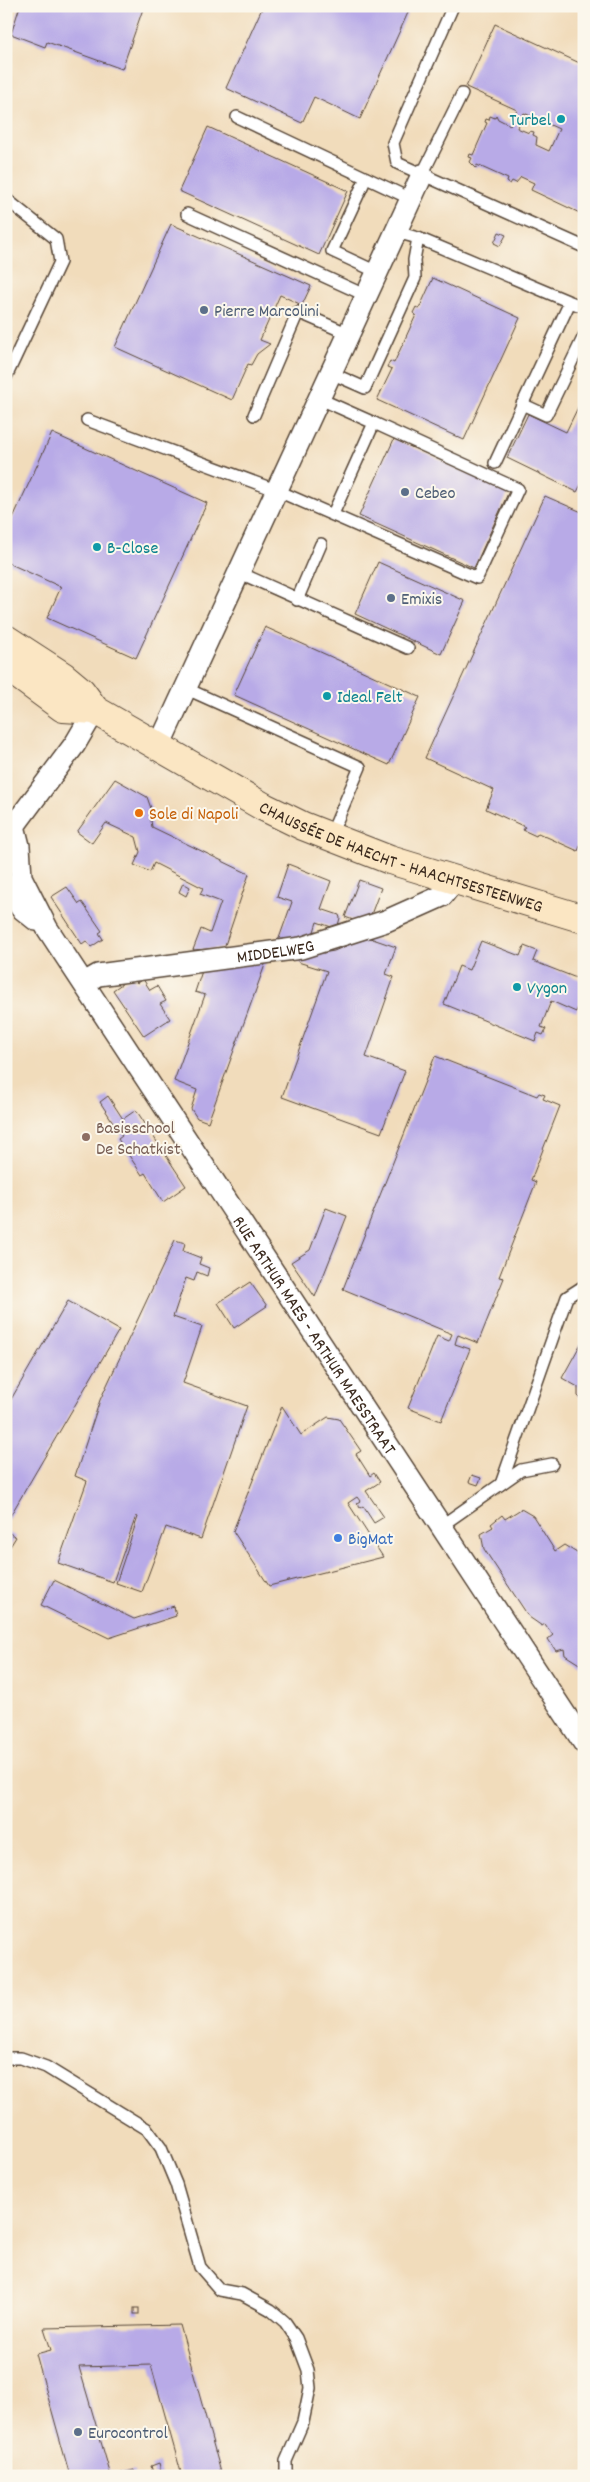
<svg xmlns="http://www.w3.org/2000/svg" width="590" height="2482" font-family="Dekko,sans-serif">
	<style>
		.building { fill: #b8aae7; fill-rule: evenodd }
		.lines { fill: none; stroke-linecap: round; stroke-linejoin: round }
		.service-casing { stroke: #564536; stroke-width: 14 }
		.minor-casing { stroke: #564536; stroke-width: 24 }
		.secondary-casing { stroke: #564536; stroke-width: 30 }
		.service { stroke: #fff; stroke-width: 11 }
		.minor { stroke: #fff; stroke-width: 21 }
		.secondary { stroke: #fbe6c3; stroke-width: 28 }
		.culture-dot { fill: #0f9aa8; stroke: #fbf7ec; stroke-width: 2 }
		.service-dot { fill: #5c6f8a; stroke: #fbf7ec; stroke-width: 2 }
		.food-dot { fill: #e8710a; stroke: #fbf7ec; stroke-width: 2 }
		.education-dot { fill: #8d6e63; stroke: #fbf7ec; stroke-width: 2 }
		.shop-dot { fill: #3f7fe0; stroke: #fbf7ec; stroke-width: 2 }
		.labels { text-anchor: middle; stroke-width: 4; stroke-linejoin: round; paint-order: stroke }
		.culture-label { font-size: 18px; fill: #0d838f; stroke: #fbf7ec; text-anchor: start }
		.service-label { font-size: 18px; fill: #4e5e75; stroke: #fbf7ec; text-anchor: start }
		.food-label { font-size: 18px; fill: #c56008; stroke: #fbf7ec; text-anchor: start }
		.street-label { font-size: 18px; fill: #3b2a1e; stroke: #fbf7ec }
		.education-label { font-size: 18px; fill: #785e54; stroke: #fbf7ec; text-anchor: start }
		.shop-label { font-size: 18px; fill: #366cbe; stroke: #fbf7ec; text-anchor: start }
	</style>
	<rect width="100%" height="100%" fill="#fbf7ec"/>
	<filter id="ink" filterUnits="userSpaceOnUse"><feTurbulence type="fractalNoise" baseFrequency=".02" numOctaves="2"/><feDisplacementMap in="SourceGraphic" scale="10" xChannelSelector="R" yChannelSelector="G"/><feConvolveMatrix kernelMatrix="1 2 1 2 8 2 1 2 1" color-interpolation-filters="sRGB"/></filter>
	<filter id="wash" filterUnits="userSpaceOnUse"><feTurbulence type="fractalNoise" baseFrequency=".0096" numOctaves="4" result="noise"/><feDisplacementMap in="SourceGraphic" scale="20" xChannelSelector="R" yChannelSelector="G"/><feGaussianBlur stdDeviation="1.12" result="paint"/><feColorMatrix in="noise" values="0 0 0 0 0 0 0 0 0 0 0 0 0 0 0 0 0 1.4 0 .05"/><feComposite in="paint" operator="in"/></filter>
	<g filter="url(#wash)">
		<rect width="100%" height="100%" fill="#f1dcbb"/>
		<g id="blocks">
			<g class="building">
				<path d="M20 6H144L122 69 47 42 45 47 11 34Z"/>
				<path d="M263 6H411L360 119 314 97 302 123 226 88Z"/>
				<path d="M495 24 584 65V215L531 190 534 183 521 177 516 183 512 181 510 184 507 182 508 179 477 165 476 168 470 162 472 158 469 157 470 154 473 155 487 123 485 122 486 119 489 120 490 116 495 118 496 115 498 119 510 125 517 110 466 87ZM524 113 559 129 549 151 536 145 537 137 533 135 534 132 530 131 529 133 517 128Z"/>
				<path d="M208 127 348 191 319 255 179 191Z"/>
				<path d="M171 224 311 286 302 305 280 295 260 340 270 344 257 354 251 365 248 364 232 400 115 347Z"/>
				<path d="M499 232 506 235 500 246 494 243Z"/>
				<path d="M433 278 520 318 464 440 377 400 392 369 387 367 390 361 394 363 416 315 413 313 416 307 419 309Z"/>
				<path d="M584 395V479L577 492 507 458 528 414 566 432Z"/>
				<path d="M52 433 207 503 136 658 47 618 61 587 6 562V533Z"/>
				<path d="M394 439 509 491 474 568 359 516Z"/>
				<path d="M545 496 584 513V837L578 851 538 833 536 836 523 830 525 827 486 809 494 790 425 758Z"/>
				<path d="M378 562 465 601 441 654 355 614Z"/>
				<path d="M265 627 420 697 389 765 234 695Z"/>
				<path d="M115 779 147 797 153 814H150L152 827 249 874 224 948 193 950 201 929 210 933 221 902 200 894 203 888 154 863 150 872 134 865 140 852 136 837 106 823 92 843 77 832Z"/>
				<path d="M288 864 331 881 321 909 339 915 340 918 337 929 317 922 312 938 277 944 292 902 277 897Z"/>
				<path d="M359 880 381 888 367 925 345 917Z"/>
				<path d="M183 883 190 887 186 896 179 892Z"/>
				<path d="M67 887 79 904 82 902 102 931 99 933 103 939 91 947 86 941 82 944 51 897Z"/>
				<path d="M367 937 396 947 386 974 394 977 366 1057 405 1071 381 1133 282 1097 327 971 298 962 299 957 334 951Z"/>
				<path d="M481 941 520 956 524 946 537 951 533 961 584 981V993L576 1012 551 1001 541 1027 546 1029 543 1035 538 1033 535 1041 444 1004 459 966 469 970Z"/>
				<path d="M266 962 208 1122 197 1118 191 1109 197 1090 174 1081 205 995 195 992 203 968Z"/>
				<path d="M132 977 137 983 143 979 150 990 157 986 166 1001 160 1004 170 1019 144 1036 113 990Z"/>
				<path d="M435 1056 537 1096 539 1093 545 1095 543 1099 560 1106 531 1180 536 1182 499 1277 504 1278 478 1343 458 1335 457 1337 455 1344 470 1349 441 1421 408 1408 437 1336 449 1341 452 1334 343 1289Z"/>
				<path d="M108 1096 123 1119 136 1110 186 1186 163 1202 145 1173 142 1175 118 1139 122 1136 100 1102Z"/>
				<path d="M326 1208 347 1216 315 1297 291 1262 310 1250Z"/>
				<path d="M175 1240 185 1243 183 1251 201 1258 199 1264 209 1268 207 1276 197 1272 194 1281 186 1278 173 1317 202 1327 183 1383 247 1406 201 1539 166 1527 142 1592 116 1583 138 1517 136 1516 113 1582 58 1563 87 1481 75 1476 100 1400Z"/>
				<path d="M250 1282 267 1306 234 1328 218 1303Z"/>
				<path d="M68 1301 119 1330 6 1523V1408Z"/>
				<path d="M584 1338V1400H582L578 1396V1387L562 1378Z"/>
				<path d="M282 1406 301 1435 328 1417 339 1419 361 1451 356 1454 370 1476 374 1473 380 1482 366 1491 384 1517 374 1523 363 1506 360 1508 357 1503 360 1501 357 1497 348 1503 383 1557 269 1586 233 1531Z"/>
				<path d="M472 1475 481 1478 478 1485 469 1482Z"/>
				<path d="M521 1509 533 1516 555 1551 564 1545 577 1553 584 1564V1667L565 1655 564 1649 556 1651 548 1639 553 1635 545 1624 542 1626 529 1617 484 1549 481 1534 493 1527 491 1524 502 1515 505 1519Z"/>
				<path d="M6 1531 16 1537 6 1553Z"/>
				<path d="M54 1580 134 1619 174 1606 176 1616 109 1638 41 1605Z"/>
				<rect x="134" y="2308" width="5" height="6"/>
				<path d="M180 2325 222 2476H182L151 2365 79 2367 111 2476H70L36 2354 51 2350 44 2328Z"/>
				<path d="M159 2463 162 2475 154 2476 151 2466Z"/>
				<path d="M134 2470 135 2476H114V2475Z"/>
			</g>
		</g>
	</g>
	<g filter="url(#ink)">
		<use href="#blocks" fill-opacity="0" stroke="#564536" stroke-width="1"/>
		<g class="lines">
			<defs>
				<g id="service">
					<path d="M453 6 393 143 397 163 584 247"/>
					<path d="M237 117 411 199"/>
					<path d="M422 175 462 94"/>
					<path d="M366 178 332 251 377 272"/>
					<path d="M6 199 56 239 60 262 6 377"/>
					<path d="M187 214 367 296"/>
					<path d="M396 232 418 238 570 302 495 463"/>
					<path d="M570 302 584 307"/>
					<path d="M331 373 365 388 415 278 414 260 418 238"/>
					<path d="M320 399 374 423 333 514"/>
					<path d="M522 404 546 415 584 336"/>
					<path d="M254 415 298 312 349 334"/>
					<path d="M87 420 278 491 477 578 518 489 374 423"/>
					<path d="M240 573 408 648"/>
					<path d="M297 600 321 544"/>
					<path d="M187 689 360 767 330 837"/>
					<path d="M501 1484 567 1297 584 1286"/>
					<path d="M441 1526 521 1470 552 1464"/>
					<path d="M6 2058H21L46 2067 147 2129 161 2148 176 2184 200 2267 220 2290 242 2294 271 2310 285 2322 296 2338 308 2370 310 2388 303 2422 286 2461V2476"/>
				</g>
				<g id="minor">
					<path d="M158 748 422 175"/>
					<path id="s1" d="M14 826 19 846 21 877 47 928 584 1743"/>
					<path d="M6 831 14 826 75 744 95 710"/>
					<path d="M6 884 21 908 36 920"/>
					<path id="s2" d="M84 983 98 975 301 948 386 921 442 896 454 881"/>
				</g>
				<g id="secondary">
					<path id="s3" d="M6 639 63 676 81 691 95 710 264 807 303 826 390 860 584 919"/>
					<path d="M6 666 63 708 95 710"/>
				</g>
			</defs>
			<use href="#service" class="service-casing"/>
			<use href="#minor" class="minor-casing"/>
			<use href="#secondary" class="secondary-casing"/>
			<use href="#service" class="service"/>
			<use href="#minor" class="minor"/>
			<use href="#secondary" class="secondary"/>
		</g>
	</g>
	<g class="culture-dot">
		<circle cx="561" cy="119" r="5"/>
		<circle cx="97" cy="547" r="5"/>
		<circle cx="327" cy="696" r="5"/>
		<circle cx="517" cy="987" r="5"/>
	</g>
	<g class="service-dot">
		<circle cx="204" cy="310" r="5"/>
		<circle cx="405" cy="492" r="5"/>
		<circle cx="391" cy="598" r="5"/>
		<circle cx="78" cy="2432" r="5"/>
	</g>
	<circle class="food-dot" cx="139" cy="813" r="5"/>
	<circle class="education-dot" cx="86" cy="1137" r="5"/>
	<circle class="shop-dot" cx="338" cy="1538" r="5"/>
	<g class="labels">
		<g class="culture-label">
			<text x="551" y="125" text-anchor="end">Turbel</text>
			<text x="107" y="553">B-Close</text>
			<text x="337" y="702">Ideal Felt</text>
			<text x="527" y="993">Vygon</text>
		</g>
		<g class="service-label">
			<text x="214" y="316">Pierre Marcolini</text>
			<text x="415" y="498">Cebeo</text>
			<text x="401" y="604">Emixis</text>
			<text x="88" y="2438">Eurocontrol</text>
		</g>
		<g class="food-label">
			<text x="149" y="819">Sole di Napoli</text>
		</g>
		<g class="street-label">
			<text dy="6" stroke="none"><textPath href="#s3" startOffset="456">CHAUSSÉE DE HAECHT - HAACHTSESTEENWEG</textPath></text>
			<text dy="6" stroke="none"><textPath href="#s2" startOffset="195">MIDDELWEG</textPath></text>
			<text dy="6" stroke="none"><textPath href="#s1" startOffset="596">RUE ARTHUR MAES - ARTHUR MAESSTRAAT</textPath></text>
		</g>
		<g class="education-label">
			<text x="96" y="1133">Basisschool<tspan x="96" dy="21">De Schatkist</tspan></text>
		</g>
		<g class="shop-label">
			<text x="348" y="1544">BigMat</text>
		</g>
	</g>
	<rect width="590" height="2482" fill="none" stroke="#fbf7ec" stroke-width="25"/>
</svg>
